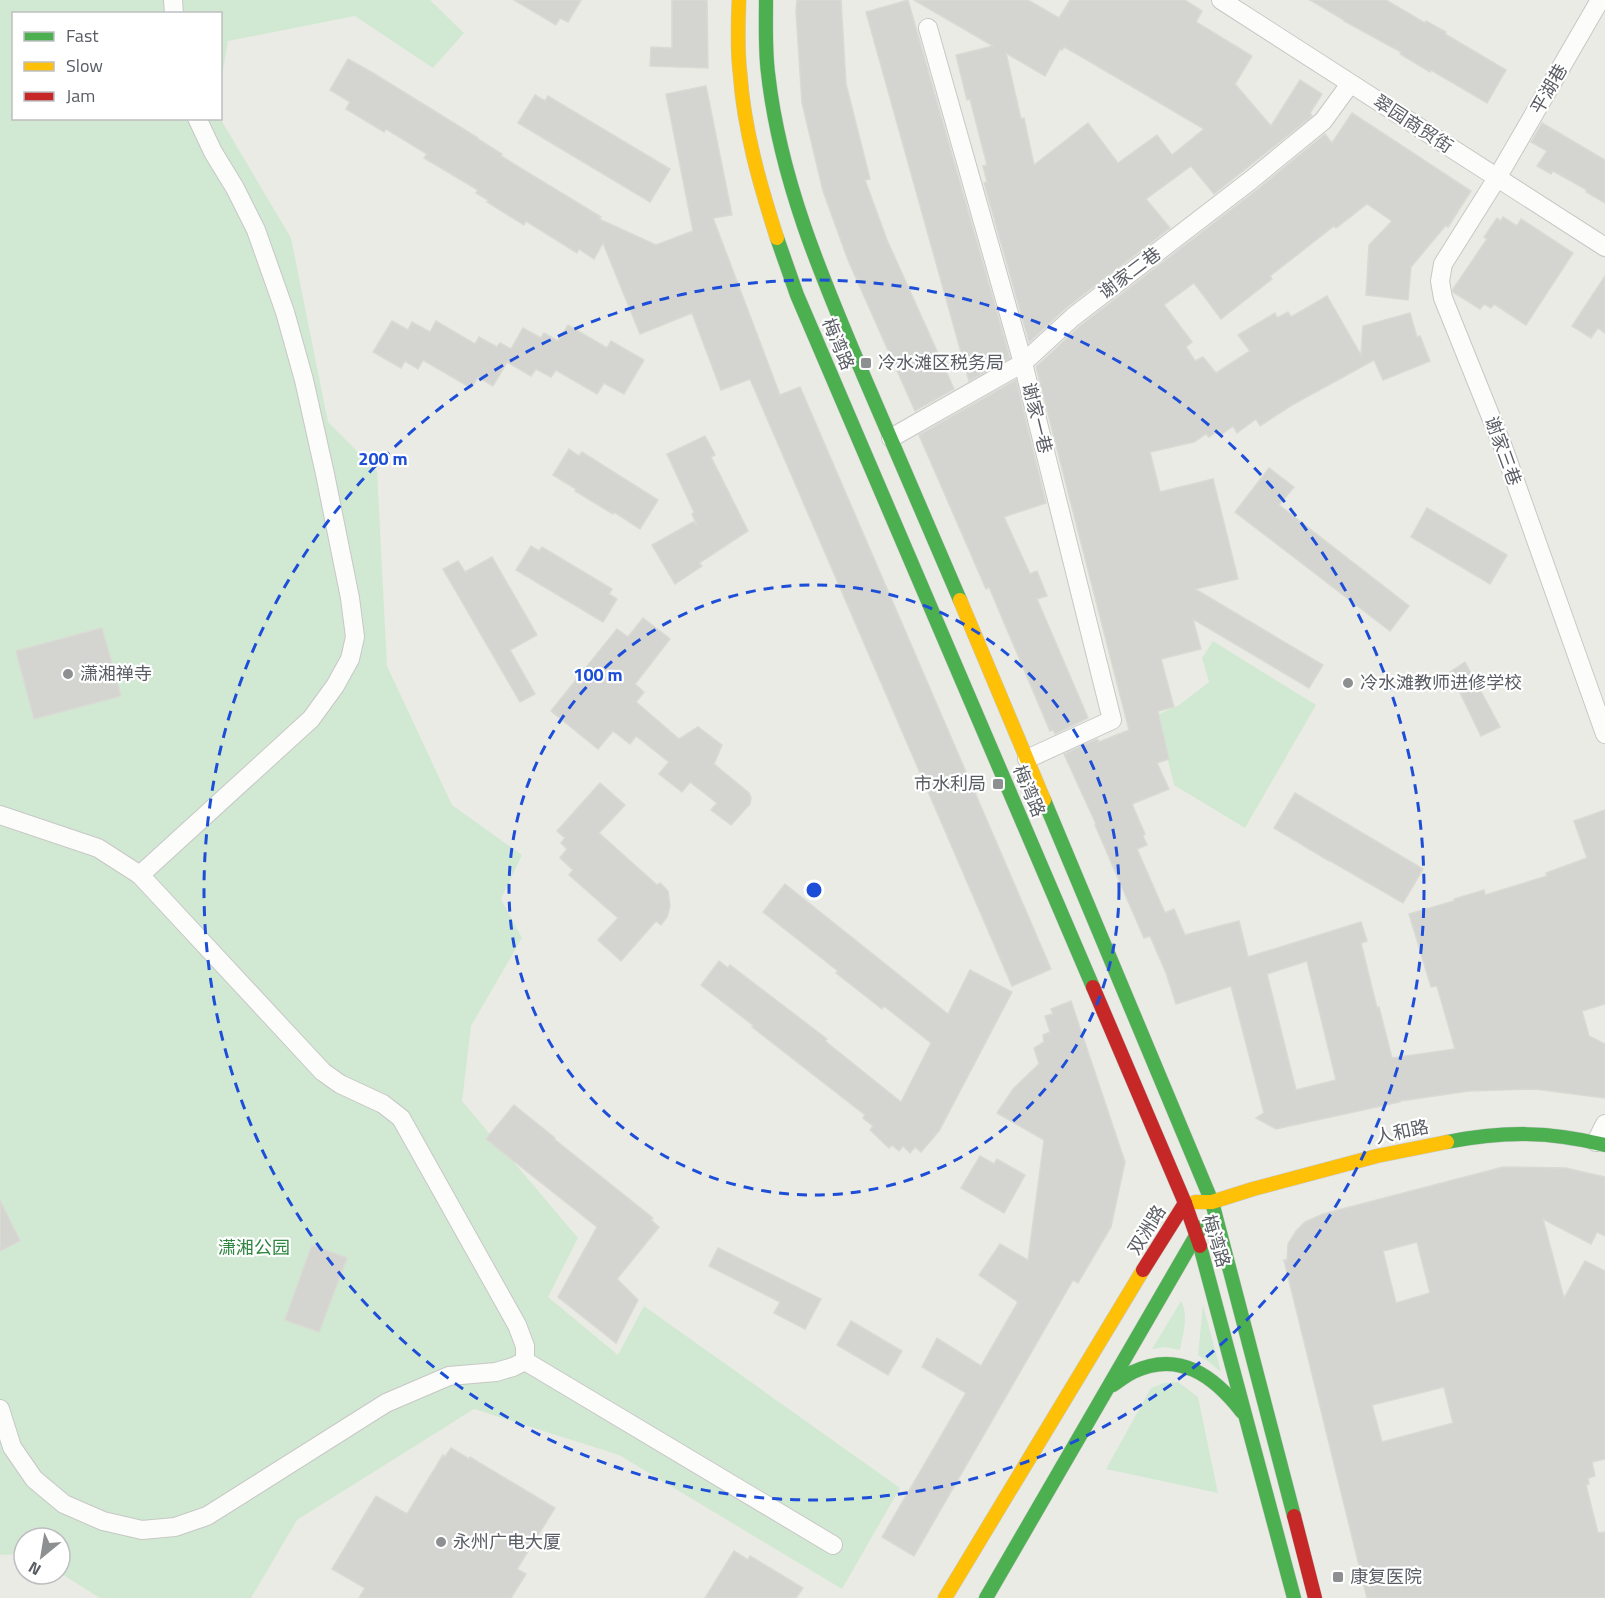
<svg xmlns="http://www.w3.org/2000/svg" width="1605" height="1598" font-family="'Titillium Web','Noto Sans SC',sans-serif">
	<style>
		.green { fill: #d1e9d3 }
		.building { fill: #d4d4d0; stroke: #dadad4; stroke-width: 1.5; fill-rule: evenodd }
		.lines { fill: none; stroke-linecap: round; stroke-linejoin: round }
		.street-casing { stroke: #c7c7c6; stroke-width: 20 }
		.fast-casing { stroke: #c7c7c7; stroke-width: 15 }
		.slow-casing { stroke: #c7c7c7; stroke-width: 15 }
		.jam-casing { stroke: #c7c7c7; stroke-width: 15 }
		.street { stroke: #fcfcfb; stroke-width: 18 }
		.fast { stroke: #4caf50; stroke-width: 14 }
		.slow { stroke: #ffc107; stroke-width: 14 }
		.jam { stroke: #c62828; stroke-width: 14 }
		.ring { fill: none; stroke: #1d4ed8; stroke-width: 3; stroke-dasharray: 10 8 }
		.poi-dot { fill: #8d8f91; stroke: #fff; stroke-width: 2 }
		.labels { text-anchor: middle; stroke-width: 4.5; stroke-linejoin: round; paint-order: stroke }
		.street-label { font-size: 18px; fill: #5a5d64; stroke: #fff }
		.poi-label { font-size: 18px; fill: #5a5d64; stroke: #fff; text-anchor: start }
		.park-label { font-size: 18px; fill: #2f8641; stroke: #fff }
		.centre { fill: #1d4ed8; stroke: #fff; stroke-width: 3 }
		.ring-label { font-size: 18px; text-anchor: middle; font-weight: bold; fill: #1d4ed8; stroke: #fff; stroke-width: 4.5; stroke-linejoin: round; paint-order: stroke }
	</style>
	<rect width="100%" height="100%" fill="#ebebe5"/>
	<g class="green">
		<path d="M0 0H430L464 33 433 68 355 16 228 41 221 82 220 14H14V118H220L291 238 328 422 377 471 387 666 452 805 522 855 501 899 522 938 471 1026 462 1101 578 1238 548 1297 618 1355 644 1306 900 1488 842 1589 619 1455 474 1409 297 1520 251 1598H100L60 1573V1538H24V1554L0 1555Z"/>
		<path d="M1213 641 1316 705 1245 828 1174 785 1157 715 1179 705 1209 682 1202 658Z"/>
		<path d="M1181 1301C1189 1315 1183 1334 1180 1350L1165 1347 1152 1349Z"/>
		<path d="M1203 1305 1221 1372 1209 1362 1198 1355Z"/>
		<path d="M1178 1382 1198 1397 1218 1493 1106 1469 1151 1388 1164 1383Z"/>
	</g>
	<g class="building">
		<path d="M514 0H581L568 22 560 18 556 25Z"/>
		<path d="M672 0H707L708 68 650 66 651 47 672 48Z"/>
		<path d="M797 0H841L846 84 870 179 865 180 887 240 954 389 915 411 848 260 823 191 802 103 796 12Z"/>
		<path d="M908 0 1010 358 969 381 866 12Z"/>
		<path d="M914 0H1028L1059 18 1070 0H1185L1202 11 1196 22 1252 56 1235 84 1271 126 1300 80 1322 94 1310 113 1312 116 1214 194 1191 166 1146 199 1170 228 1066 308 1029 342 984 183 987 182 983 166 987 165 970 99 967 100 956 55 993 46ZM1064 47 1082 57 1204 129 1172 155 1157 135 1118 163 1088 123 1034 165 1024 118 1021 119 1006 53 1045 76 1060 49 1062 50Z"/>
		<path d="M1310 0H1386L1425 23 1426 21 1446 32 1445 34 1506 70 1487 103 1431 70 1430 72 1400 54 1401 52 1344 21V20Z"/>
		<path d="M348 59 373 73 478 138V139L502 154 501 156 601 217 599 219 656 245 693 231 666 94 706 86 732 215 713 218 780 395 800 387 1051 969 1012 986 750 379 721 390 692 313 640 334 603 243 594 259 579 249 577 253 526 221 524 225 487 202 488 200 476 193 478 190 424 158 427 154 386 129 384 132 346 109 350 102 330 90Z"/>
		<path d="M535 95 545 101 548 96 670 169 650 202 518 123Z"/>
		<path d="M1352 113 1471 191 1448 227 1446 225 1411 267 1408 300 1366 295 1369 245 1392 221 1367 204 1336 228 1334 226 1270 276 1272 279 1221 319 1194 283 1164 305 1192 342 1186 347 1195 361 1203 357 1216 373 1250 351 1238 335 1275 313 1277 318 1288 312 1291 317 1327 296 1361 355 1363 326 1410 313 1417 337 1420 336 1430 361 1383 380 1374 360 1292 405 1260 426 1256 419 1237 433 1233 426 1222 434 1219 430 1209 437 1206 434 1194 442 1150 452 1160 492 1213 479 1238 579 1195 589 1323 665 1309 688 1193 619 1201 649 1161 659 1174 707 1158 711 1169 759 1157 763 1169 789 1132 804 1145 834 1143 836 1147 845 1137 849 1165 913 1174 909 1185 935 1239 921 1248 957 1361 922 1367 941 1361 943 1377 1008 1379 1007 1392 1058 1455 1049 1437 986 1431 987 1409 914 1454 901V899L1484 890 1485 895 1547 876 1546 873 1587 858 1574 821 1605 810V1004L1582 1011 1589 1036 1605 1044V1098L1534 1089 1469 1091 1400 1101V1102L1276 1129 1256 1118 1264 1113 1231 986 1176 1004 1166 973 1150 936 1144 938 1095 825 1096 824 1064 754 1097 739 1099 742 1129 730 1036 367 1080 326 1258 189 1325 134 1332 143ZM1307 961 1336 1080 1296 1090 1267 974Z"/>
		<path d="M1542 123 1605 160V203L1586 192 1587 190 1553 171 1551 174 1537 166 1547 151 1531 142Z"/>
		<path d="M1503 217 1517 226 1521 219 1573 253 1526 325 1494 304 1491 308 1484 304 1480 309 1453 292V289L1487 239 1484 237 1497 218 1501 221Z"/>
		<path d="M1605 276V333L1598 328 1591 338 1572 326Z"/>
		<path d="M392 321 408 330 412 322 430 332 436 321 475 344 479 337 497 347 500 343 511 349 523 328 541 338 544 333 558 341 568 325 607 348 611 341 644 360 624 394 604 383 597 394 556 370 551 377 536 369 531 376 507 362 493 386 478 377 471 388 423 360 418 369 405 361 401 368 373 352Z"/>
		<path d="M1016 380 1046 503 1004 517 1030 574 1037 571 1047 596 1037 599 1088 718 1055 734 1053 730 1050 731 989 587 986 589 919 435Z"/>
		<path d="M705 436 715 455 711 457 748 531 699 563 702 566 675 584 652 545 693 522 697 525 692 514 694 512 667 454Z"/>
		<path d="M569 449 579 456 582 452 658 500 640 529 614 512 613 514 575 491 576 489 553 475Z"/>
		<path d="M1269 468 1294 487 1279 505 1409 606 1390 631 1235 512Z"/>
		<path d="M1427 508 1507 555 1490 584 1411 537Z"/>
		<path d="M531 546 539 551 542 547 612 589 609 594 617 599 603 622 516 570Z"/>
		<path d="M492 557 537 635 510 650 535 694 520 702 443 569 458 561 465 572Z"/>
		<path d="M643 618 670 639 635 684 644 692 636 702 679 739 698 727 722 745 714 764 749 793 751 798 750 804 731 825 711 810 717 803 690 782 682 792 659 774 669 762 636 736 630 744 613 731 598 749 551 711 617 629 628 637Z"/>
		<path d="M102 628 121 696 34 719 16 651Z"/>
		<path d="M1465 662 1500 727 1481 736 1450 672Z"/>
		<path d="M600 783 625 805 599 833 657 885 660 883 668 891 670 906 667 917 661 925 656 921 621 961 598 940 618 918 569 875 573 870 560 858 567 849 561 843 565 838 557 831Z"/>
		<path d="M1295 793 1423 869 1403 903 1329 860V861L1274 828Z"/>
		<path d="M785 884 948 1014 970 970 1012 992 939 1131 921 1152 915 1147 910 1153 903 1146 899 1151 892 1145 889 1148 870 1130 873 1126 863 1118 865 1115 752 1027 754 1026 701 985 719 961 728 968 730 965 827 1039 825 1041 901 1102 931 1043 884 1006 882 1009 836 973 838 971 763 912Z"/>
		<path d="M1071 1001 1125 1162 1111 1227 1078 1283 1073 1280 914 1556 882 1537 966 1393 922 1367 937 1338 981 1366 1018 1302 979 1275 1000 1244 1028 1260 1044 1140 997 1113 1013 1089 1039 1064 1034 1048 1044 1042 1043 1035 1050 1032 1045 1016 1053 1014 1051 1009Z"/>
		<path d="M514 1105 555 1138 554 1139 653 1218 651 1220 659 1227 617 1279 638 1300 616 1343 558 1297 597 1227 486 1139Z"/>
		<path d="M980 1156 994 1164 997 1159 1025 1175 1004 1213 961 1188Z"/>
		<path d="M1503 1167 1566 1168 1605 1177V1236L1597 1232 1591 1244 1543 1219 1564 1298 1585 1261 1605 1271V1459L1592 1462 1595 1476 1588 1478 1589 1484 1586 1485 1598 1533 1605 1532V1598H1367L1284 1260H1287L1288 1244 1296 1231 1305 1222 1323 1214ZM1417 1242 1430 1293 1396 1303 1383 1251ZM1444 1387 1453 1423 1382 1442 1372 1405Z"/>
		<path d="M0 1200 20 1241 0 1251Z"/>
		<path d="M312 1245 347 1258 319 1332 285 1320Z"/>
		<path d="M718 1248 821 1299 805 1329 774 1313 780 1302 709 1266Z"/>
		<path d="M851 1321 902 1351 888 1375 837 1345Z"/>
		<path d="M451 1448 469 1459 470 1457 555 1508 517 1569 526 1574 511 1598H359L365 1588 332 1569 376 1496 407 1514 443 1455 445 1457Z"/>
		<path d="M734 1551 748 1560 750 1556 803 1588 796 1598H705Z"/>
	</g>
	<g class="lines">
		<defs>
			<g id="street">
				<path d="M173 0 174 14"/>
				<path d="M1221 0 1605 247"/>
				<path d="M1600 0 1497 178 1443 264 1440 281 1443 298 1503 447 1605 734"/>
				<path d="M928 28 1023 363 1112 720 1027 759"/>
				<path d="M891 438 1023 363 1073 317 1251 180 1323 121 1350 84"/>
				<path d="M0 815 98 848 140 875 311 719 335 686 350 659 355 637 350 598 325 474 304 380 285 312 256 230 235 188 213 152 197 118"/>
				<path d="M140 875 323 1072 340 1084 383 1104 401 1118 517 1325 525 1346V1361"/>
				<path d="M1596 1142 1605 1124"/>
				<path d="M0 1409 12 1447 34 1479 64 1504 103 1521 142 1530 175 1527 207 1516 386 1403 449 1376 496 1372 513 1367 525 1361 833 1545"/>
			</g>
			<g id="fast">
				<path d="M766 0C766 24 765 49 768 73 780 181 823 280 865 379 897 453 928 526 960 600"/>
				<path d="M777 238 797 295 1093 987"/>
				<path d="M1044 800 1212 1202 1294 1516"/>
				<path d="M1447 1142C1504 1131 1548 1131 1605 1145"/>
				<path d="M1200 1246 1294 1598"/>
				<path d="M1113 1385C1119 1381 1126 1375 1133 1372 1179 1350 1214 1376 1242 1412"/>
				<path d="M986 1598 1201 1227"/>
			</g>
			<g id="slow">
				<path d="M739 0C738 24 737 49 740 73 744 130 760 185 777 238"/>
				<path d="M960 600 1044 800"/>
				<path d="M1195 1202H1212L1253 1189 1377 1156 1447 1142"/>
				<path d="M945 1598 1143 1270"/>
			</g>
			<g id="jam">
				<path d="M1093 987 1185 1203 1200 1246"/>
				<path d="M1143 1270 1185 1203"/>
				<path d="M1294 1516 1315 1598"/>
			</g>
		</defs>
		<use href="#street" class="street-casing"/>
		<use href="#fast" class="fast-casing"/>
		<use href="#slow" class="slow-casing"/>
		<use href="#jam" class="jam-casing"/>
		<use href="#street" class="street"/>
		<use href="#fast" class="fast"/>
		<use href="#slow" class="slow"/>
		<use href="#jam" class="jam"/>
	</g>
	<g class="ring">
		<circle cx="814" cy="890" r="305"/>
		<circle cx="814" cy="890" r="610"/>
	</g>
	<g class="poi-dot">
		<rect x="860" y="357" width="12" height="12" rx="3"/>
		<circle cx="68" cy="674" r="6"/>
		<circle cx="1348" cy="683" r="6"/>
		<rect x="992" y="778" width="12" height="12" rx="3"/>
		<circle cx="441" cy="1542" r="6"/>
		<rect x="1332" y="1571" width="12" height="12" rx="3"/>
	</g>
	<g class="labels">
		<g class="street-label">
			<text transform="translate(1549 89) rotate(-60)" y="6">平湖巷</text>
			<text transform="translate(1413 124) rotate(33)" y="6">翠园商贸街</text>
			<text transform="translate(1130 273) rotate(-37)" y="6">谢家二巷</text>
			<text transform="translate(838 344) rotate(67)" y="6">梅湾路</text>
			<text transform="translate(1037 418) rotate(76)" y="6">谢家一巷</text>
			<text transform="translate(1503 451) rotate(70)" y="6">谢家三巷</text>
			<text transform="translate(1029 791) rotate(67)" y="6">梅湾路</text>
			<text transform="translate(1402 1132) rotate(-12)" y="6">人和路</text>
			<text transform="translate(1147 1230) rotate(-58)" y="6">双洲路</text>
			<text transform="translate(1216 1241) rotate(73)" y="6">梅湾路</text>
		</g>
		<g class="poi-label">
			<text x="878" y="369">冷水滩区税务局</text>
			<text x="80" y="680">潇湘禅寺</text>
			<text x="1360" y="689">冷水滩教师进修学校</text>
			<text x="986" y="790" text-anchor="end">市水利局</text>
			<text x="453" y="1548">永州广电大厦</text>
			<text x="1350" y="1583">康复医院</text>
		</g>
		<g class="park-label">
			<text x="254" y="1254">潇湘公园</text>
		</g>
	</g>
	<circle cx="814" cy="890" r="9" class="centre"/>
	<g class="ring-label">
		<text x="383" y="465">200 m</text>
		<text x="598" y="681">100 m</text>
	</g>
	<rect x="12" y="12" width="210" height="108" fill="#ffffff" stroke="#bdbec1" stroke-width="1.5"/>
	<rect x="24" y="32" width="30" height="9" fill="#4caf50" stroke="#bdbec1" stroke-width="1.5"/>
	<text x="66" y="42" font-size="18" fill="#5a5d64">Fast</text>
	<rect x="24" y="62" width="30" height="9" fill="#ffc107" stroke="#bdbec1" stroke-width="1.5"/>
	<text x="66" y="72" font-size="18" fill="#5a5d64">Slow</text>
	<rect x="24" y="92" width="30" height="9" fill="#c62828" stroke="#bdbec1" stroke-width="1.5"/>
	<text x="66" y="102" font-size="18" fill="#5a5d64">Jam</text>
	<g transform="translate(42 1556) rotate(210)"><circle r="28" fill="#ffffff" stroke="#bdbec1" stroke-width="1.5"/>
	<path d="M0-4.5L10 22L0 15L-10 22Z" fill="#8d8f91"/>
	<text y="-9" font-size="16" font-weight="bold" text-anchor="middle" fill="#5a5d64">N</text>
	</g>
</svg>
